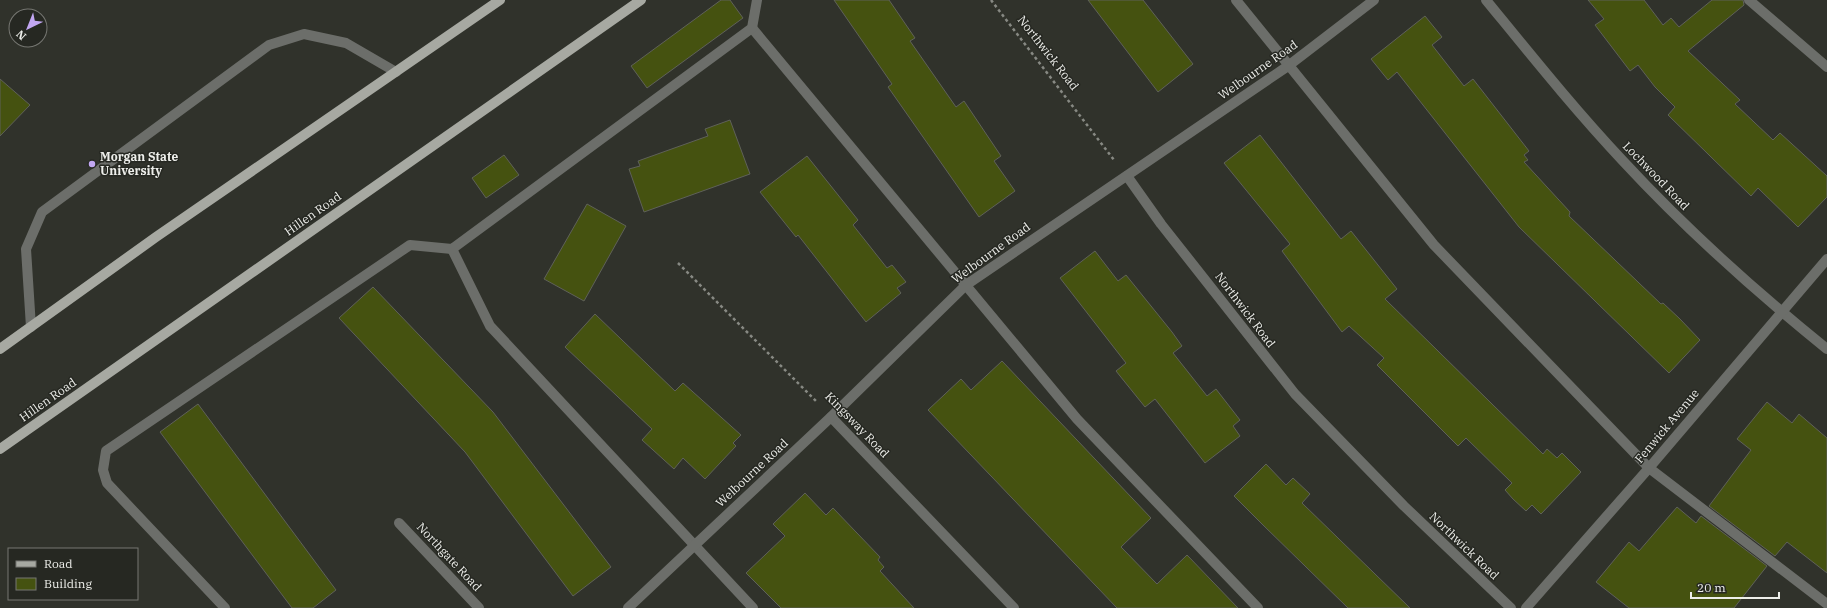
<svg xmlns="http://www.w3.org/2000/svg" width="1827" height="608" font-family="'IBM Plex Serif',serif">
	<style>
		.building { fill: #455210; stroke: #5f6159 }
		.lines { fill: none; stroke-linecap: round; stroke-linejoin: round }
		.path { stroke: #878983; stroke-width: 2.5; stroke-dasharray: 3 3; stroke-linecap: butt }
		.lane { stroke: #6c6e6a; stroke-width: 10 }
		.street { stroke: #6c6e6a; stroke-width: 10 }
		.primary { stroke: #a7a9a2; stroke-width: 10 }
		.poi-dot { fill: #c2a7f2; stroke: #262822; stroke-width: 1.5 }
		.labels { text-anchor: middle; stroke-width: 3; stroke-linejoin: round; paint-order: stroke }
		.street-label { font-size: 12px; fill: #edeeea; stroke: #262822 }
		.poi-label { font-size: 12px; font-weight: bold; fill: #edeeea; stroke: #262822; text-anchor: start }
	</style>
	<rect width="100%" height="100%" fill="#30322b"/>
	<g class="building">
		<path d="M721 0H730L743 18 647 88 631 66Z"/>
		<path d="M834 0H889L915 38 910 41 956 107 964 101 1001 156 994 161 1015 191 979 217 888 87 892 84Z"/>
		<path d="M1088 0H1143L1193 64 1158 92Z"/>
		<path d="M1588 0H1644L1663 25 1671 18 1679 27 1712 0H1743L1744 5 1688 51 1740 100 1735 104 1773 140 1780 133 1827 176V197L1798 227 1758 188 1751 196 1668 115 1675 107 1655 87 1638 65 1630 71 1595 25 1604 19Z"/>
		<path d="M1425 16 1442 37 1432 45 1464 86 1473 79 1529 151 1524 155 1528 160 1524 162 1570 212 1569 216 1661 304 1663 303 1680 319 1700 340 1669 373 1519 227 1397 72 1388 80 1371 59Z"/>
		<path d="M0 79 30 105 0 136Z"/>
		<path d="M730 120 750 174 644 212 629 169 640 166 638 161 708 136 705 129Z"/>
		<path d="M1260 135 1341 239 1351 231 1397 289 1385 299 1543 454 1547 449 1557 458 1562 453 1581 472 1541 514 1532 505 1526 511 1513 499 1505 490 1512 483 1466 438 1458 446 1377 365 1384 358 1349 326 1342 332 1282 251 1290 244 1224 163Z"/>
		<path d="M504 155 519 175 486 198 472 178Z"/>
		<path d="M807 156 858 220 853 225 887 268 892 265 906 282 897 288 901 293 866 322 798 235 796 237 760 192Z"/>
		<path d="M587 204 626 226 584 301 544 279Z"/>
		<path d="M1095 251 1118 281 1126 275 1172 332 1182 346 1173 353 1207 396 1216 389 1240 420 1233 426 1240 436 1205 463 1155 399 1145 407 1116 371 1126 363 1060 278Z"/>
		<path d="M373 287 493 412 611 567 573 596 465 452 339 318Z"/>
		<path d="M595 314 675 391 683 383 741 435 733 443 736 446 705 479 683 458 674 469 642 440 652 429 565 347Z"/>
		<path d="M1002 361 1151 518 1121 547 1157 584 1187 555 1238 608H1117L928 410 961 379 971 390Z"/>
		<path d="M1767 402 1792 423 1799 414 1827 438V573L1787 542 1775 556 1709 506 1751 450 1737 439Z"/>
		<path d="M198 404 336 590 313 608H292L160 432Z"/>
		<path d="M1266 464 1286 485 1293 478 1310 494 1302 503 1410 608H1348L1262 524 1234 496Z"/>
		<path d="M805 493 826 515 833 508 880 557 878 560 884 567 880 571 914 608H781L746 573 785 536 773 524Z"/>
		<path d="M1677 507 1696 523 1701 516 1767 566 1734 608H1629L1596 582 1629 542 1639 551Z"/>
	</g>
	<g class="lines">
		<g class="path">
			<path d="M991 0 1114 160"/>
			<path d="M678 263 817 402"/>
		</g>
		<g class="lane">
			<path d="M1236 0 1434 245 1649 468 1827 604"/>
			<path d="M1749 0 1827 67"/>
			<path d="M752 28 1077 419 1258 608"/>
			<path d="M452 249 490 326 753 608"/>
			<path d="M31 327 26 249 42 212 269 45 304 34 346 43 396 72"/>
			<path d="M225 608 107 483 103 470 106 451 410 245 452 249 752 28 757 0"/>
		</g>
		<g class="street">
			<path d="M1486 0C1531 55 1575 110 1623 161 1686 229 1755 291 1827 349"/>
			<path d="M1127 176 1161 224 1295 394 1404 506 1511 608"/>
			<path d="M831 417 1014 608"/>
			<path d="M399 523 479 608"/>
			<path d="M628 608 831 417 966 285 1288 66 1374 0"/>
			<path d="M1526 608 1649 468 1827 259"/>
		</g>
		<g class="primary">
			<path d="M0 349 156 237 500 0"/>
			<path d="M0 449 641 0"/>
		</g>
	</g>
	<circle class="poi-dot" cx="92" cy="164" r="4"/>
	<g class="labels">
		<g class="street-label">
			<text transform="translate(1048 53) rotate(52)" y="4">Northwick Road</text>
			<text transform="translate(1258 70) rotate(-35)" y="4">Welbourne Road</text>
			<text transform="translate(1656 176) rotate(46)" y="4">Lochwood Road</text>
			<text transform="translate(313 214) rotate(-35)" y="4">Hillen Road</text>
			<text transform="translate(991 253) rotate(-36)" y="4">Welbourne Road</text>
			<text transform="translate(1245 310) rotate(53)" y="4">Northwick Road</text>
			<text transform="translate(48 400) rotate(-35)" y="4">Hillen Road</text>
			<text transform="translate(857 425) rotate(46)" y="4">Kingsway Road</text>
			<text transform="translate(1667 426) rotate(-50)" y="4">Fenwick Avenue</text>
			<text transform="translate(752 473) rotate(-43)" y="4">Welbourne Road</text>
			<text transform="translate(1464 546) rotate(44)" y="4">Northwick Road</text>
			<text transform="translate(449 557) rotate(47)" y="4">Northgate Road</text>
		</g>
		<g class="poi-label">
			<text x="100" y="161">Morgan State<tspan x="100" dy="14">University</tspan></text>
		</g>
	</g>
	<rect x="8" y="548" width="130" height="52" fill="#262822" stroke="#767772"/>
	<rect x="16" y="561" width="20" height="6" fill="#a7a9a2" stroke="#767772"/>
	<text x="44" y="568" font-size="12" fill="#edeeea">Road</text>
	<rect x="16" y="578" width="20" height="12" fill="#455210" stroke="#767772"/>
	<text x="44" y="588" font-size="12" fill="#edeeea">Building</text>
	<g transform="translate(28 28) rotate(223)"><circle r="19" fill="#262822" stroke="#767772"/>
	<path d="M0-3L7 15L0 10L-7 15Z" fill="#c2a7f2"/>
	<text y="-6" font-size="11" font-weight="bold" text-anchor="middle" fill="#edeeea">N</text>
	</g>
	<path d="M1691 592v6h88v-6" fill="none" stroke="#edeeea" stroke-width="2"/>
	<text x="1697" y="592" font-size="12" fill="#edeeea" stroke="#262822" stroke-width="3" paint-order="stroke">20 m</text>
</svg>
